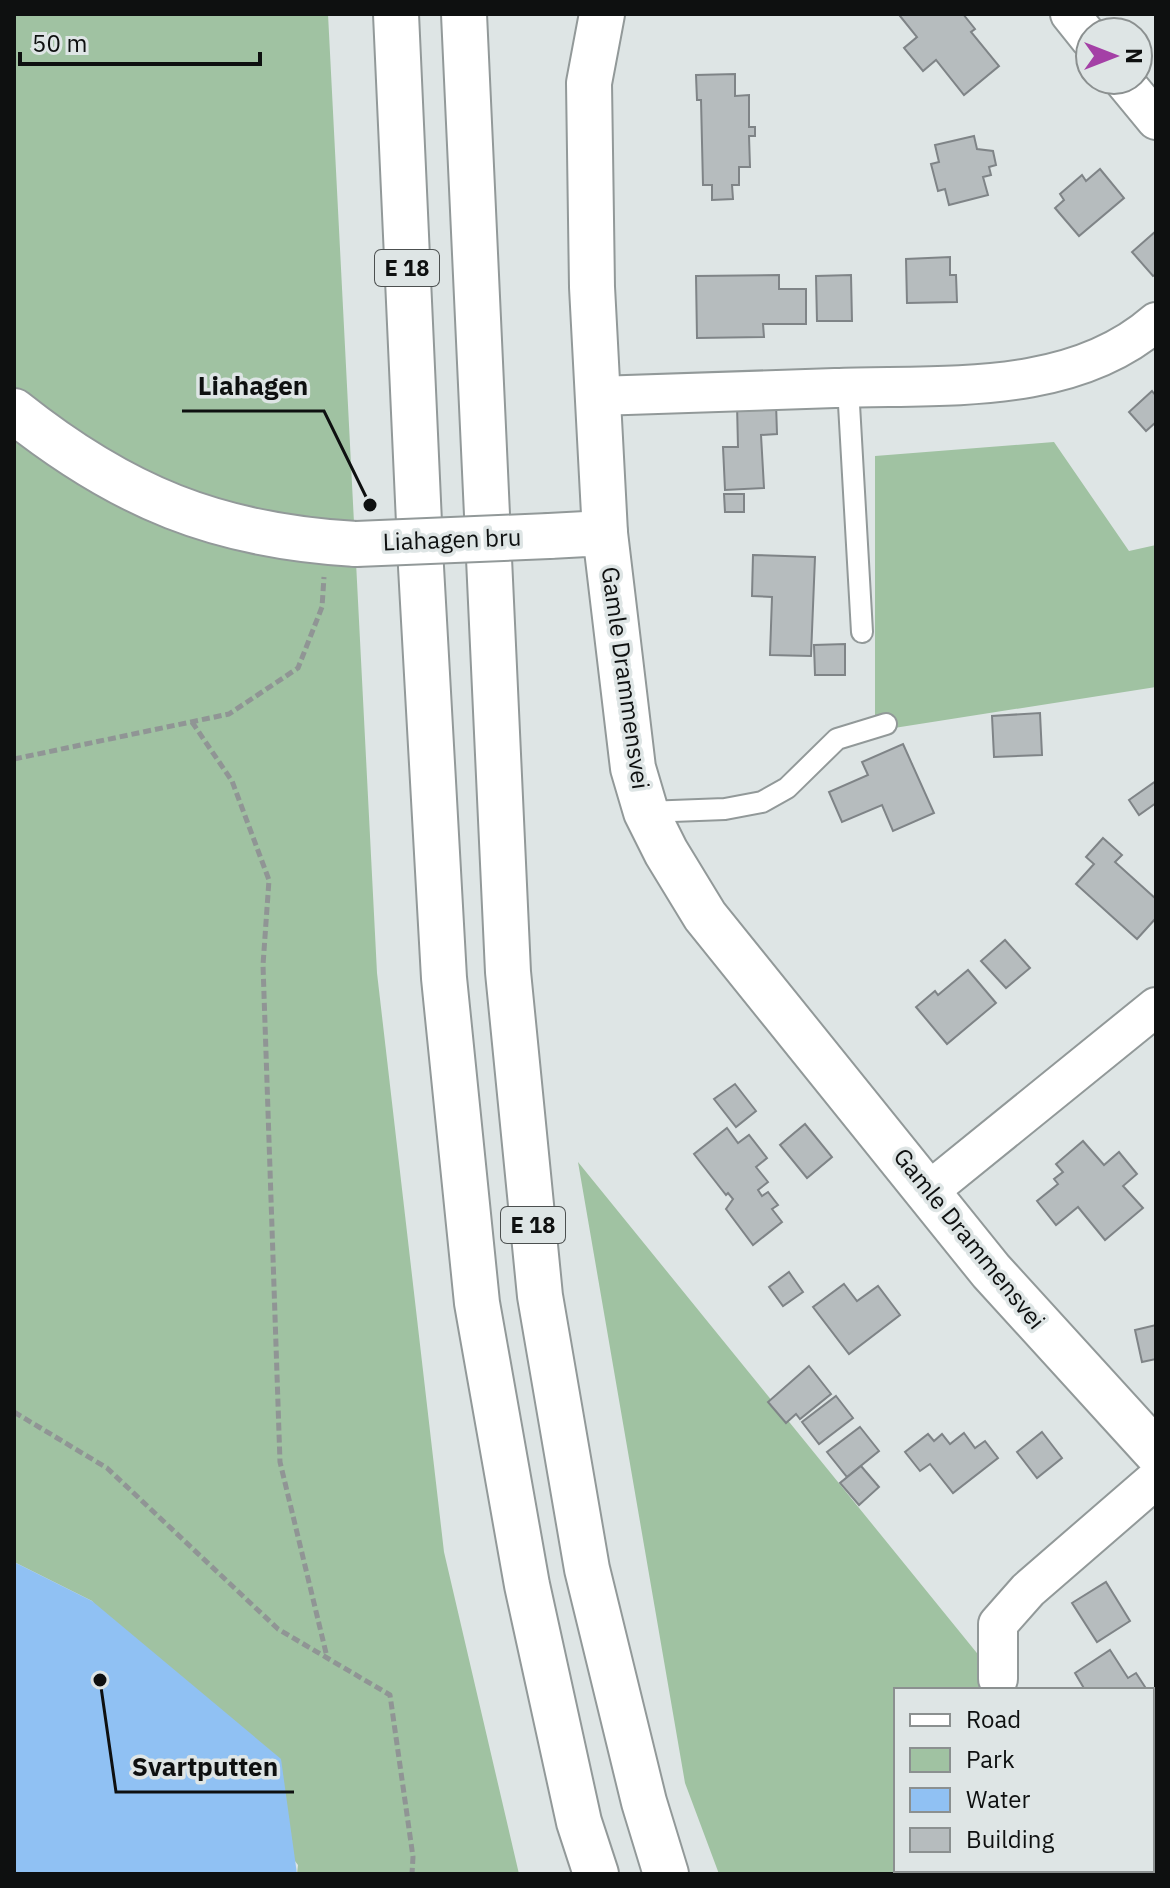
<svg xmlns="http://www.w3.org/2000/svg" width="1170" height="1888" font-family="'IBM Plex Sans',sans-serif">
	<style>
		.green { fill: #a0c2a2 }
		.water { fill: #90c1f3 }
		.building { fill: #b6bcbe; stroke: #7f8487; stroke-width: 2 }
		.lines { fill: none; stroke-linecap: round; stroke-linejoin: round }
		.service-casing { stroke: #929999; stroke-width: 24 }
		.minor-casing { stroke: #929999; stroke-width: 42 }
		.tertiary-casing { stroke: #929999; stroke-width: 48 }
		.secondary-casing { stroke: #929999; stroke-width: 48 }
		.motorway-casing { stroke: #929999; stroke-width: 48 }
		.path { stroke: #909595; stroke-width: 5; stroke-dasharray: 8 4; stroke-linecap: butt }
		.service { stroke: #fff; stroke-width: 20 }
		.minor { stroke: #fff; stroke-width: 38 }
		.tertiary { stroke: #fff; stroke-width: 44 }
		.secondary { stroke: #fff; stroke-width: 44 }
		.motorway { stroke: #fff; stroke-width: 44 }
		.secondary-bridge-casing { stroke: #929999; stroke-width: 48; stroke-linecap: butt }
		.secondary-bridge { stroke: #fff; stroke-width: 44 }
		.labels { text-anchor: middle; stroke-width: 7; stroke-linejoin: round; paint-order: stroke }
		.shield { fill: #dee5e5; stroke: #4c5050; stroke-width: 2 }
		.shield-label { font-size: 22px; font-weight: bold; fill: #0e1010 }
		.street-label { font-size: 24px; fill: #0e1010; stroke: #dee5e5 }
		.leader { fill: none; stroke: #0e1010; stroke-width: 3 }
		.callout-dot { fill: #0e1010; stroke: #dee5e5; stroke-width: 3 }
		.callout-label { font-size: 26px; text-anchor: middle; font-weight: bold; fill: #0e1010; stroke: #dee5e5; stroke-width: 7; stroke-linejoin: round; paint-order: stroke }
	</style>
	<rect width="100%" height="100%" fill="#dee5e5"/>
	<g class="green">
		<path d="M14 14H328L377 973 444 1552 519 1874H297L298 1865 92 1601 14 1562Z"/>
		<path d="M1054 442 1129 551 1156 545V687L875 731V456Z"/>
		<path d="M578 1162 998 1679 1001 1690H896V1870H1042L1043 1874H719L685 1783Z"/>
	</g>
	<path class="water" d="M14 1562 92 1601 281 1759 297 1874H14Z"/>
	<g class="building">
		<path d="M902 14H963L975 29 971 32 999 66 964 95 936 60 923 71 904 48 917 37 900 16Z"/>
		<path d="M735 74V96L749 95V127H755V136H749L750 167H739V185H732L733 199 712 200V185H703L701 100H697L696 75Z"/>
		<path d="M974 136 977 149 993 151 996 165 989 167 991 175 983 177 988 195 949 205 945 189 938 191 931 164 939 162 935 145Z"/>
		<path d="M1100 169 1124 198 1079 236 1055 208 1064 200 1060 194 1082 175 1086 181Z"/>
		<path d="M1156 231V274L1153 276 1132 252Z"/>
		<path d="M950 257V275H956L957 302 907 303 906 259Z"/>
		<path d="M779 275V289H806V324H763L764 337 697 338 696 276Z"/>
		<path d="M851 275 852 321H817L816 276Z"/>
		<path d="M1152 391 1156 396V422L1146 431 1129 412Z"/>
		<path d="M776 403 777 434 761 435 764 488 725 490 723 447H738L737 404Z"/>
		<path d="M724 494H744V512H725Z"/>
		<path d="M753 555 815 557 811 656 770 655 772 597 752 596Z"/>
		<path d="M845 644V675H815L814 645Z"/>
		<path d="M1040 713 1042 755 994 757 992 716Z"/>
		<path d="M903 744 934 813 893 831 882 805 842 822 829 792 868 775 862 762Z"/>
		<path d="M1156 781V803L1139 815 1129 800Z"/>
		<path d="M1103 838 1122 855 1115 862 1156 899V918L1137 939 1076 884 1094 864 1086 857Z"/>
		<path d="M1005 940 1030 968 1006 988 981 961Z"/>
		<path d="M968 970 996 1003 947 1044 916 1007 935 991 938 995Z"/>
		<path d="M735 1084 756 1111 736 1127 714 1099Z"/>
		<path d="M805 1124 832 1157 807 1178 780 1145Z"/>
		<path d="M727 1128 738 1143 749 1135 767 1158 756 1167 768 1182 758 1190 762 1196 768 1192 778 1205 772 1209 782 1222 753 1245 726 1209 733 1199 728 1193 726 1195 694 1154Z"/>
		<path d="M1083 1141 1104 1165 1119 1152 1137 1174 1123 1186 1143 1208 1105 1240 1078 1207 1056 1225 1037 1201 1058 1184 1054 1179 1063 1172 1056 1164Z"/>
		<path d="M789 1272 803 1292 783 1306 769 1287Z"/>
		<path d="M844 1284 857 1301 878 1286 900 1315 849 1354 813 1307Z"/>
		<path d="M1156 1325V1359L1142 1362 1135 1330Z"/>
		<path d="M809 1366 831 1394 800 1419 796 1414 786 1423 768 1402Z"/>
		<path d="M836 1396 853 1418 819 1444 802 1422Z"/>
		<path d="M860 1427 879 1451 847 1477 827 1452Z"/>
		<path d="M1042 1432 1062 1458 1037 1478 1017 1452Z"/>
		<path d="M964 1433 975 1448 985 1441 998 1458 953 1493 930 1464 920 1471 905 1452 928 1434 934 1441 942 1434 950 1444Z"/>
		<path d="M861 1466 879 1487 859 1505 840 1483Z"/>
		<path d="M1106 1582 1130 1621 1097 1642 1072 1603Z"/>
		<path d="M1110 1650 1128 1678 1136 1673 1147 1690H1085L1075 1673Z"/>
		<path d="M1156 1758V1790L1152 1792V1760Z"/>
	</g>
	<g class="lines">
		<defs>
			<g id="service">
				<path d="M848 387 862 632"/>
				<path d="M646 812 725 809 762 802 787 788 837 739 886 724"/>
			</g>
			<g id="minor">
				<path d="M1070 14 1090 39"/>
				<path d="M1123 80 1156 120"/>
				<path d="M597 396C677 393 756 390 835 388 941 384 1070 397 1156 322"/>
				<path d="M929 1191 1156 1007"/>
				<path d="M998 1679V1624L1028 1590 1156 1479"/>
			</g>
			<path id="tertiary" d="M602 14 589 83 592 287 605 533"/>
			<g id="secondary">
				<path d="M14 411C122 497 217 536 356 544"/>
				<path d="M549 536 605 533 633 768 646 812 666 852 705 916 991 1271 1156 1452"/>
			</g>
			<g id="motorway">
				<path d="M396 14 421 567 444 978 477 1303 527 1585 579 1822 596 1874"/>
				<path d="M464 14 508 972 540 1296 587 1569 644 1802 666 1874"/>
			</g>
		</defs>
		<use href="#service" class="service-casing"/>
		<use href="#minor" class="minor-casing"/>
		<use href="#tertiary" class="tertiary-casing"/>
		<use href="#secondary" class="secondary-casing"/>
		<use href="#motorway" class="motorway-casing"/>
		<g class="path">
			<path d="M192 722 232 781 269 880 263 965 280 1462 327 1657"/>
			<path d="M14 759 229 714 298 668 322 607 324 577"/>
			<path d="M14 1412 107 1468 278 1629 390 1695 413 1857 412 1874"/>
			<path d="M1042 1870 1043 1874"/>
		</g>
		<use href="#service" class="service"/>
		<use href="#minor" class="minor"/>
		<use href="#tertiary" class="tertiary"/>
		<use href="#secondary" class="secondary"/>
		<use href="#motorway" class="motorway"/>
		<defs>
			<path id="secondary-bridge" d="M356 544 549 536"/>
		</defs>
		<use href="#secondary-bridge" class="secondary-bridge-casing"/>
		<use href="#secondary-bridge" class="secondary-bridge"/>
	</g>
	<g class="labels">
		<g class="shield">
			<rect x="375" y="250" width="64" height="36" rx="6"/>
			<rect x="501" y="1207" width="64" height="36" rx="6"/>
		</g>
		<g class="shield-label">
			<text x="407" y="276">E 18</text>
			<text x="533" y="1233">E 18</text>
		</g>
		<g class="street-label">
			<text transform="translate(452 540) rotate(-2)" y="8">Liahagen bru</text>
			<text transform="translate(625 678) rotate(82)" y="8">Gamle Drammensvei</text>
			<text transform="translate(969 1239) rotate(51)" y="8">Gamle Drammensvei</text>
		</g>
	</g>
	<path class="leader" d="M370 505L324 411H182M100 1680L116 1792H294"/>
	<g class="callout-dot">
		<circle cx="370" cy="505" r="8"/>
		<circle cx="100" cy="1680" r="8"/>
	</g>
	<g class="callout-label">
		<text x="253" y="395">Liahagen</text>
		<text x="205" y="1776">Svartputten</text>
	</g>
	<rect width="1170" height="1888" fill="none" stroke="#0e1010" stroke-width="32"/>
	<rect x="894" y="1688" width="260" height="184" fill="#dee5e5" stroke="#8b9090" stroke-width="2"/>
	<rect x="910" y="1714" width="40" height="12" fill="#ffffff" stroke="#8b9090" stroke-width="2"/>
	<text x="966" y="1728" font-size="24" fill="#0e1010">Road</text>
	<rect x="910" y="1748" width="40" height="24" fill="#a0c2a2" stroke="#8b9090" stroke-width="2"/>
	<text x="966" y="1768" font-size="24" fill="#0e1010">Park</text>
	<rect x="910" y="1788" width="40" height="24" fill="#90c1f3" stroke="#8b9090" stroke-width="2"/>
	<text x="966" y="1808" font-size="24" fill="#0e1010">Water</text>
	<rect x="910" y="1828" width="40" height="24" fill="#b6bcbe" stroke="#8b9090" stroke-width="2"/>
	<text x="966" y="1848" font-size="24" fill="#0e1010">Building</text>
	<g transform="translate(1114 56) rotate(90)"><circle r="38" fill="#dee5e5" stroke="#8b9090" stroke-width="2"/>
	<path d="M0-6L14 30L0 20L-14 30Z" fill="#a440a6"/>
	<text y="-12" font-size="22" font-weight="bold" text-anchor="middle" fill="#0e1010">N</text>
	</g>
	<path d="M20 52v12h240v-12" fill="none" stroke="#0e1010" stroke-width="4"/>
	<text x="32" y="52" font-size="24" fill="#0e1010" stroke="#dee5e5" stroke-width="6" paint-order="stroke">50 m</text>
</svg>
